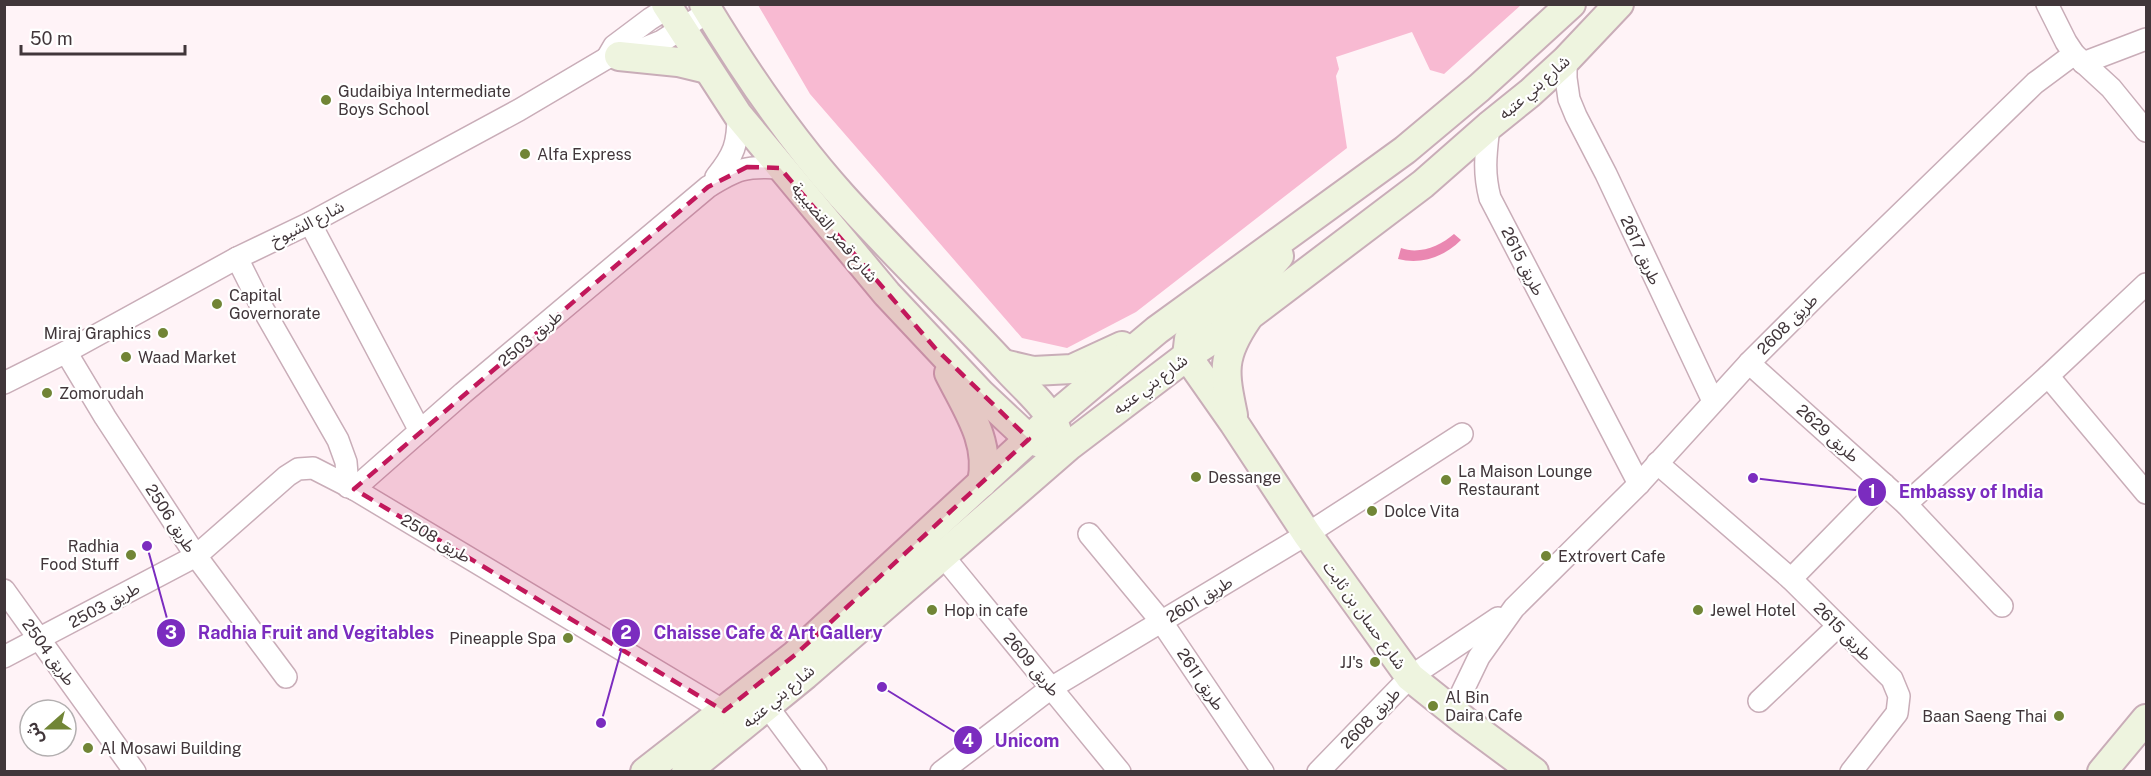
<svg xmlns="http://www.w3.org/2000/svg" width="2151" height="776" font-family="'Public Sans','Noto Sans Arabic',sans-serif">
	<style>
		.green { fill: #f8bad2 }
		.water { fill: #ea87b1 }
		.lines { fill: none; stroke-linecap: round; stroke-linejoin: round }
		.street-casing { stroke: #c9adb8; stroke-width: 24 }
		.secondary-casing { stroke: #c9adb8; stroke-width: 32 }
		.street { stroke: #fff; stroke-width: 21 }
		.secondary { stroke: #eef4df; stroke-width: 28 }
		.marked { fill: #c2185b; fill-opacity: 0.2; stroke: #c2185b; stroke-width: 4.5; stroke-dasharray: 12 8; stroke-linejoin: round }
		.poi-dot { fill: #718536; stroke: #fff; stroke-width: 2 }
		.labels { text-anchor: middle; stroke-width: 4.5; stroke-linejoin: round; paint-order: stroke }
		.street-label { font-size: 16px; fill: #41363a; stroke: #fff }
		.poi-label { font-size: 16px; fill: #41363a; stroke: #fff; text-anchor: start }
		.leader { fill: none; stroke: #7b2cbf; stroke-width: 2 }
		.callout-dot { fill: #7b2cbf; stroke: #fff; stroke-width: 2 }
		.mark-label { font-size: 18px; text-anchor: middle; font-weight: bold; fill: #fff }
		.callout-label { font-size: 18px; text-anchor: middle; font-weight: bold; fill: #7b2cbf; stroke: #fff; stroke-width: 4.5; stroke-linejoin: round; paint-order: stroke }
	</style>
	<rect width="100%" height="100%" fill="#fff3f7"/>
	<path class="green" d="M758 5H1521L1444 74 1430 70 1412 32 1336 57 1339 69 1336 76 1347 148 1136 312 1067 348 1022 338 810 94Z"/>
	<path class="water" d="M1454 234 1461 240C1444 257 1421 265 1398 259L1401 248C1419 255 1440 246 1454 234Z"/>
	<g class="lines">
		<defs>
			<g id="street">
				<path d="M2047 4 2066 42 2074 54 2111 88 2146 131"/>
				<path d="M607 58 614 46 650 19 674 4"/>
				<path d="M1566 60V78L1569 99 1576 116 1606 174 1713 401"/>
				<path d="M2083 63 2146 39"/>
				<path d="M1489 126C1486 153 1483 171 1490 198L1639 484"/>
				<path d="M716 177C734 155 738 144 738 115"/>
				<path d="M310 223 420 431"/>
				<path d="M237 258 259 302 338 440 346 462 348 487"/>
				<path d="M66 352 105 417 196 556 286 677"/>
				<path d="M1749 363 1906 504 2002 606"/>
				<path d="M2048 376 2146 493"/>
				<path d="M4 383 66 352 237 258 310 223 519 110 607 58 645 48 662 41 708 12"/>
				<path d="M1657 463 1791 579 1892 679 1899 696 1897 713 1851 772"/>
				<path d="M354 489 463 393 708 187C737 169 745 166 780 168"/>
				<path d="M1906 504 2048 376 2146 284"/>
				<path d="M1089 534 1161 621 1263 772"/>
				<path d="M943 556 1120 772"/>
				<path d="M1791 579 1884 484"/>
				<path d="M4 590 135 772"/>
				<path d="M4 657 196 556 287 476 298 469 313 468 354 489 724 711 732 718"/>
				<path d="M1759 701 1838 626"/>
				<path d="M767 706 816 772"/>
				<path d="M1453 711 1479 657 1514 608 1639 484 1749 363 1825 287 2035 83 2074 54"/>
				<path d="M941 772 1051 688 1307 534 1462 434"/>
				<path d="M1318 772 1410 677 1498 618"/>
			</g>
			<g id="secondary">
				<path d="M666 4 738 115 887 294 981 394 1029 439 1046 445"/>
				<path d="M704 4C745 72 789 137 842 196 897 257 956 313 1011 373 1028 391 1051 410 1058 434"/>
				<path d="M619 56 678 62 707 69"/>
				<path d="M1279 256 1257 281 1196 327 1189 339 1187 356 1234 423 1307 534 1410 677 1465 721 1534 772"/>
				<path d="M1003 364 1033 371 1072 369 1122 346"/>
				<path d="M949 373C967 409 991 442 982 483"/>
				<path d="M1233 415C1224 372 1221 357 1247 319"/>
				<path d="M645 772 795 655 1052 418 1157 330 1405 150 1479 88 1571 4"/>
				<path d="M686 772 805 675 1070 445 1187 356 1250 315 1423 184 1489 126 1530 93 1566 60 1619 4"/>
				<path d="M2102 772 2146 719"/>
			</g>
		</defs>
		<use href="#street" class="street-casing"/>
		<use href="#secondary" class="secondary-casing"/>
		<use href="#street" class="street"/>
		<use href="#secondary" class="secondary"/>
	</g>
	<path class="marked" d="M747 167 780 168 935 348 1029 439 795 655 724 711 354 489 708 187Z"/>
	<g class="poi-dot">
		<circle cx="326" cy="100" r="6"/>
		<circle cx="525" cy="154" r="6"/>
		<circle cx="217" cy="304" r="6"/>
		<circle cx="163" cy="333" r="6"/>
		<circle cx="126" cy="357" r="6"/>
		<circle cx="47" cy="393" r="6"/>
		<circle cx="1196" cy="477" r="6"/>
		<circle cx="1446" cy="480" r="6"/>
		<circle cx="1372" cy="511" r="6"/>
		<circle cx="131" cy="555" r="6"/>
		<circle cx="1546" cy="556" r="6"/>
		<circle cx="932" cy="610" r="6"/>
		<circle cx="1698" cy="610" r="6"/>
		<circle cx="568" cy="638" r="6"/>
		<circle cx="1375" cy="662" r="6"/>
		<circle cx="1433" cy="706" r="6"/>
		<circle cx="2059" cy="716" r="6"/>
		<circle cx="88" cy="748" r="6"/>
	</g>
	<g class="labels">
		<g class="street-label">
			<text transform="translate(1534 87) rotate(-41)" y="6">شارع بني عتبه</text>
			<text transform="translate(307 223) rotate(-27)" y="6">شارع الشيوخ</text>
			<text transform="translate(835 232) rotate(50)" y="6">شارع قصر القضيبية</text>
			<text transform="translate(1641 250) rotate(65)" y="6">طريق 2617</text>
			<text transform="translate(1523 261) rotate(63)" y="6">طريق 2615</text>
			<text transform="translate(1787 324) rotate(-45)" y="6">طريق 2608</text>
			<text transform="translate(530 338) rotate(-40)" y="6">طريق 2503</text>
			<text transform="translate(1150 384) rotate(-37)" y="6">شارع بني عتبه</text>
			<text transform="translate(1828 433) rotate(42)" y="6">طريق 2629</text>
			<text transform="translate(171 518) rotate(57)" y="6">طريق 2506</text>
			<text transform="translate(436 538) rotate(31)" y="6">طريق 2508</text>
			<text transform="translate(1199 599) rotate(-31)" y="6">طريق 2601</text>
			<text transform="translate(104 605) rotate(-28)" y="6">طريق 2503</text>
			<text transform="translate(1365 615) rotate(54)" y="6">شارع حسان بن ثابت</text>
			<text transform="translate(1843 631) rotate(45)" y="6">طريق 2615</text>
			<text transform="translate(49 652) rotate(54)" y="6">طريق 2504</text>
			<text transform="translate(1032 664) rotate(50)" y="6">طريق 2609</text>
			<text transform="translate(1201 679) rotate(56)" y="6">طريق 2611</text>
			<text transform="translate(778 696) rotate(-40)" y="6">شارع بني عتبه</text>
			<text transform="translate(1370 718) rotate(-46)" y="6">طريق 2608</text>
		</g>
		<g class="poi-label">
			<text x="338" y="97">Gudaibiya Intermediate<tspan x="338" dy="18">Boys School</tspan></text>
			<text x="537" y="160">Alfa Express</text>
			<text x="229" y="301">Capital<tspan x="229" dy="18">Governorate</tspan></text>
			<text x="151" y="339" text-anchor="end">Miraj Graphics</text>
			<text x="138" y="363">Waad Market</text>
			<text x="59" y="399">Zomorudah</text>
			<text x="1458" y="477">La Maison Lounge<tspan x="1458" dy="18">Restaurant</tspan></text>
			<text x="1208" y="483">Dessange</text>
			<text x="1384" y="517">Dolce Vita</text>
			<text x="119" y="552" text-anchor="end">Radhia<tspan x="119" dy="18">Food Stuff</tspan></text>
			<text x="1558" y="562">Extrovert Cafe</text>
			<text x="944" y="616">Hop in cafe</text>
			<text x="1710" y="616">Jewel Hotel</text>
			<text x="556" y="644" text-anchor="end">Pineapple Spa</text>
			<text x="1363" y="668" text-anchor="end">JJ's</text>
			<text x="1445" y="703">Al Bin<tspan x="1445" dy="18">Daira Cafe</tspan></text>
			<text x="2047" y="722" text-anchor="end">Baan Saeng Thai</text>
			<text x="100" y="754">Al Mosawi Building</text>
		</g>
	</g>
	<path class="leader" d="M1753 478L1872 492M601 723L626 633M147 546L171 633M882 687L968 740"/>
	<g class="callout-dot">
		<circle cx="1753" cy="478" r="6"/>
		<circle cx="601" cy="723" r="6"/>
		<circle cx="147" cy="546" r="6"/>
		<circle cx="882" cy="687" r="6"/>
		<circle cx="1872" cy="492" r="15"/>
		<circle cx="626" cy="633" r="15"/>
		<circle cx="171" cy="633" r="15"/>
		<circle cx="968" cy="740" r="15"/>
	</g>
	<g class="mark-label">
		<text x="1872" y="498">1</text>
		<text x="626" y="639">2</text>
		<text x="171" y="639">3</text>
		<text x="968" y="747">4</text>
	</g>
	<g class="callout-label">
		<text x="1971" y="498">Embassy of India</text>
		<text x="768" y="639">Chaisse Cafe &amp; Art Gallery</text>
		<text x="316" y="639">Radhia Fruit and Vegitables</text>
		<text x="1027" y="747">Unicom</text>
	</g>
	<rect width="2151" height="776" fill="none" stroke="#41363a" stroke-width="12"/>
	<g transform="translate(48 728) rotate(249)"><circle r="28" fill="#ffffff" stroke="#b3afb0" stroke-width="1.5"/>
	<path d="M0-4.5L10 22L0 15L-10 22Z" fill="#718536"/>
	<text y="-9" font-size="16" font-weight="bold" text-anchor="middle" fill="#41363a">ش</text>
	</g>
	<path d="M21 45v9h164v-9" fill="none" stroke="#41363a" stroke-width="3"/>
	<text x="30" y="45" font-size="18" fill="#41363a" stroke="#ffffff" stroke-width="4.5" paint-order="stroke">50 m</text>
</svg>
